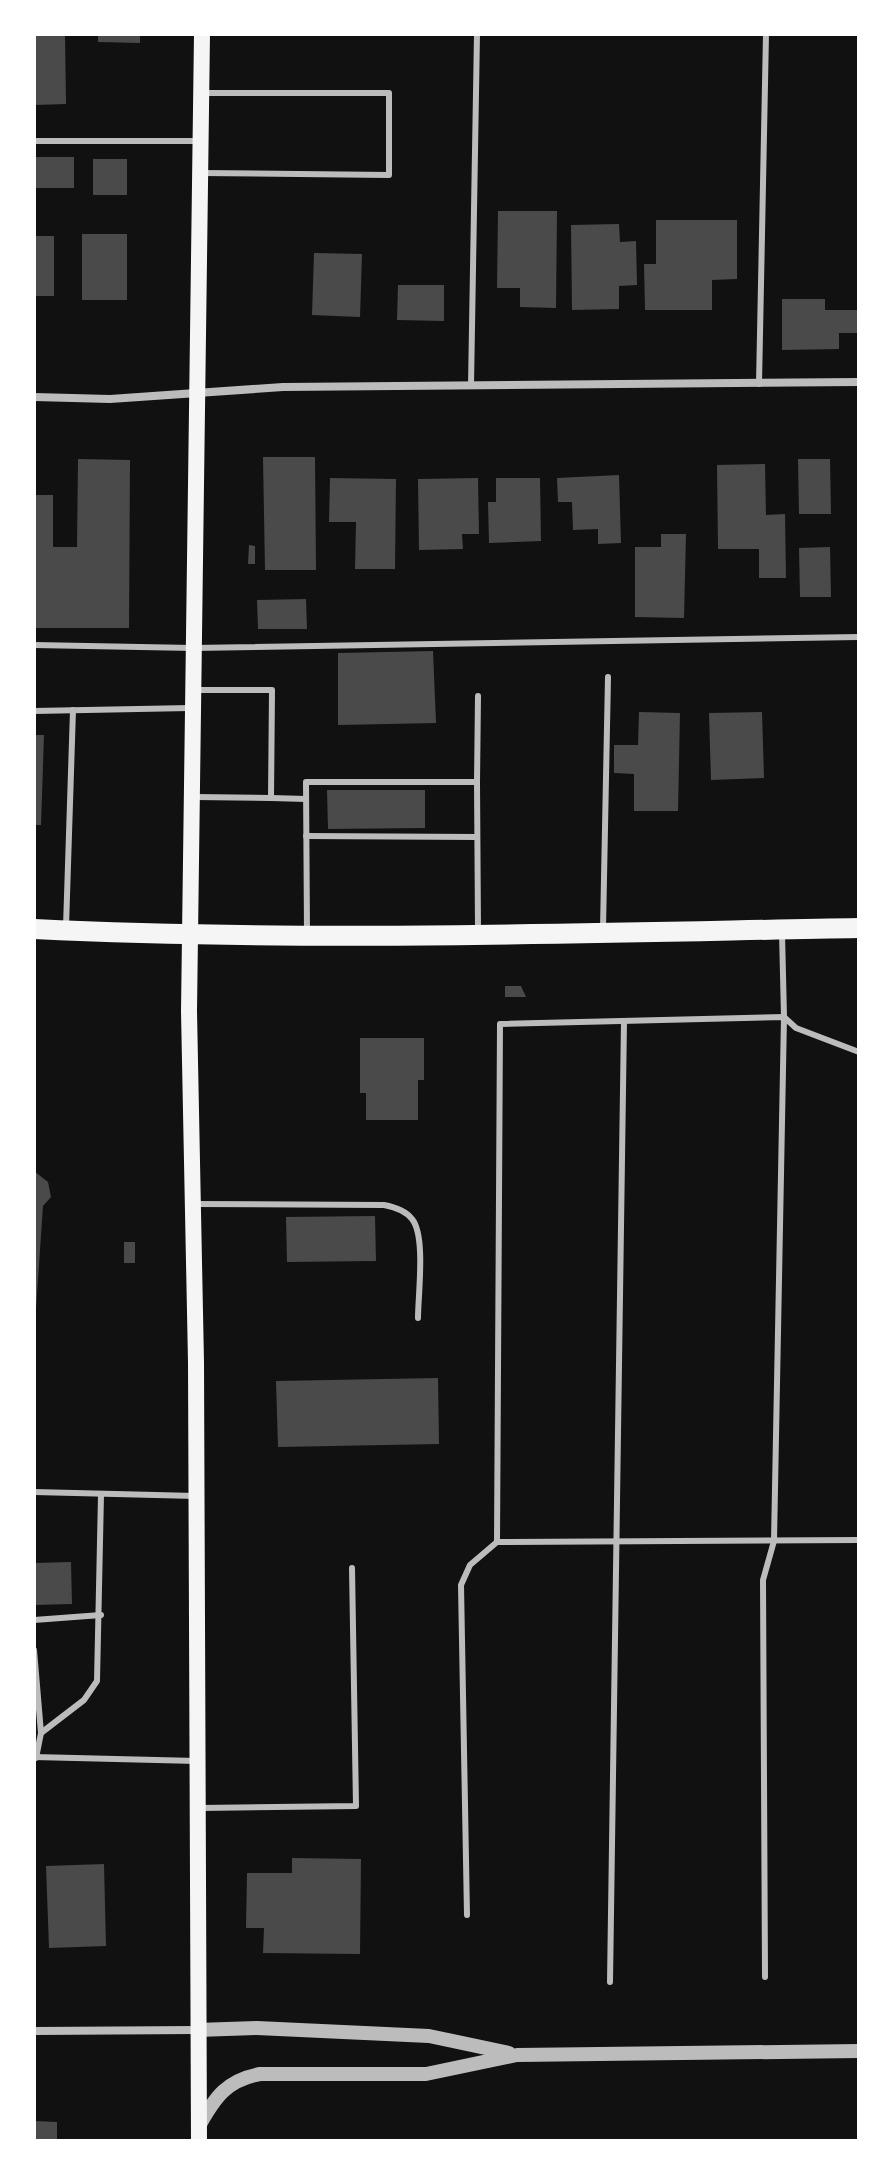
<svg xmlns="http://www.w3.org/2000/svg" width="893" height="2175" font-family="Rubik,sans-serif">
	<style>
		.building { fill: #4a4a4a }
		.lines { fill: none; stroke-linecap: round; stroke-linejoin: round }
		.service { stroke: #bcbcbc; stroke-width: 6 }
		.minor { stroke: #bcbcbc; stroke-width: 8 }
		.tertiary { stroke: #bcbcbc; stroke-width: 14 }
		.secondary { stroke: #f5f5f5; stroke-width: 16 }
		.primary { stroke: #f5f5f5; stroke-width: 20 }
	</style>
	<rect width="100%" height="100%" fill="#111"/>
	<g class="building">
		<path d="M34 34H65L66 104 34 105Z"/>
		<path d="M98 34H140V43L98 42Z"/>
		<rect x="34" y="157" width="40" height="31"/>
		<rect x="93" y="159" width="34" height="36"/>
		<path d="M498 211H557L556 308 520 307V288H497Z"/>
		<path d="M656 220H737V279L712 280V310H645L644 264H656Z"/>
		<path d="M619 224 620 242 636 241 637 285 619 286V309L572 310 571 225Z"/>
		<rect x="82" y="234" width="45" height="66"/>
		<rect x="34" y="236" width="20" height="60"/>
		<path d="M314 253 362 254 360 317 312 315Z"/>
		<path d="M398 285H444V321L397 320Z"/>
		<path d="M782 299H825V310H859V333H839V349L782 350Z"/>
		<path d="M263 457H315L316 570H265Z"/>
		<path d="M78 459 130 460 129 628H34V495H53V547H77Z"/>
		<path d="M798 459H830L831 514H799Z"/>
		<path d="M765 464 766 515 785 514 786 578H759V549H718L717 465Z"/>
		<path d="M619 475 621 543 598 544V529L573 530 572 502H558L557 478Z"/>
		<path d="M330 478 396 479 395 569H355L356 522H329Z"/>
		<path d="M478 478 479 534H462L463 549 419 550 418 479Z"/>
		<path d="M496 478H540L541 541 489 543 488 502H496Z"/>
		<path d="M661 534H686L684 618 635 617V547H661Z"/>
		<path d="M249 545 255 546V564H248Z"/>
		<path d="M830 547 831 597H800L799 548Z"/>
		<path d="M306 599 307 629H258L257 600Z"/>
		<path d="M433 651 436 723 338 725V653Z"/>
		<path d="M639 712 680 713 678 811H634V774L614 773V745H638Z"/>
		<path d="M762 712 764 778 711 780 709 713Z"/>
		<path d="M34 735H44L41 825H34Z"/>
		<path d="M327 790H425V828L328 829Z"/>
		<path d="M505 986H521L526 997H505Z"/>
		<path d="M360 1038H424V1080H418V1120H366V1093H360Z"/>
		<path d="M34 1171 48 1182 51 1197 43 1206 36 1309Z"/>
		<path d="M375 1216 376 1261 287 1262 286 1217Z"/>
		<rect x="124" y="1242" width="11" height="21"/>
		<path d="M438 1378 439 1444 278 1447 276 1381Z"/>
		<path d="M71 1562 72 1604 34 1605V1563Z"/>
		<path d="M292 1858 361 1859 360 1954 263 1953 264 1928H246L247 1873H292Z"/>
		<path d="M104 1864 106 1946 49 1948 46 1866Z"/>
		<path d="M34 2121 57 2122V2141H34Z"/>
	</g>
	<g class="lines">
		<g class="service">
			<path d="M34 141H200"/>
			<path d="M200 173 389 175V93H204"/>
			<path d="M759 384 766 34"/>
			<path d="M471 386 477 34"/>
			<path d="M34 645 193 648 859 637"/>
			<path d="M34 711 190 708"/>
			<path d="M477 782 478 696"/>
			<path d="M195 797 271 798 272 690H195"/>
			<path d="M271 798 306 799"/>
			<path d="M306 836 477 837"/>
			<path d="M66 927 73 710"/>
			<path d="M603 929 608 677"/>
			<path d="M307 932 306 782H477L478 929"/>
			<path d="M859 1052 796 1028 784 1017 500 1024 497 1542 859 1540"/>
			<path d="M193 1204 384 1205C395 1207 405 1210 412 1219 426 1236 418 1295 418 1318"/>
			<path d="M34 1492 196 1496"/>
			<path d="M34 1620 101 1615"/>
			<path d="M34 1650 41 1733"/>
			<path d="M34 1757 197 1761"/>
			<path d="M36 1758 41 1733 84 1700 97 1681 101 1495"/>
			<path d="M201 1808 356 1806 352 1568"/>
			<path d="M467 1915 461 1585 470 1565 497 1542"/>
			<path d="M765 1977 763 1580 774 1541 784 1017 782 933"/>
			<path d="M610 1982 624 1021"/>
		</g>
		<g class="minor">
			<path d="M34 397 110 399 283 387 859 382"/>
			<path d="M34 2031 197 2030"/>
		</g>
		<g class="tertiary">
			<path d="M197 2030 257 2028 429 2036 509 2053"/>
			<path d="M199 2126C215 2097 227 2080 260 2074H426L517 2055 859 2051"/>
		</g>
		<path class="secondary" d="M199 2141 196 1362 189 1011 202 34"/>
		<path class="primary" d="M34 929C309 942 584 933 859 928"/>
	</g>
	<rect width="893" height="2175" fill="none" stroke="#ffffff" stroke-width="72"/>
</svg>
